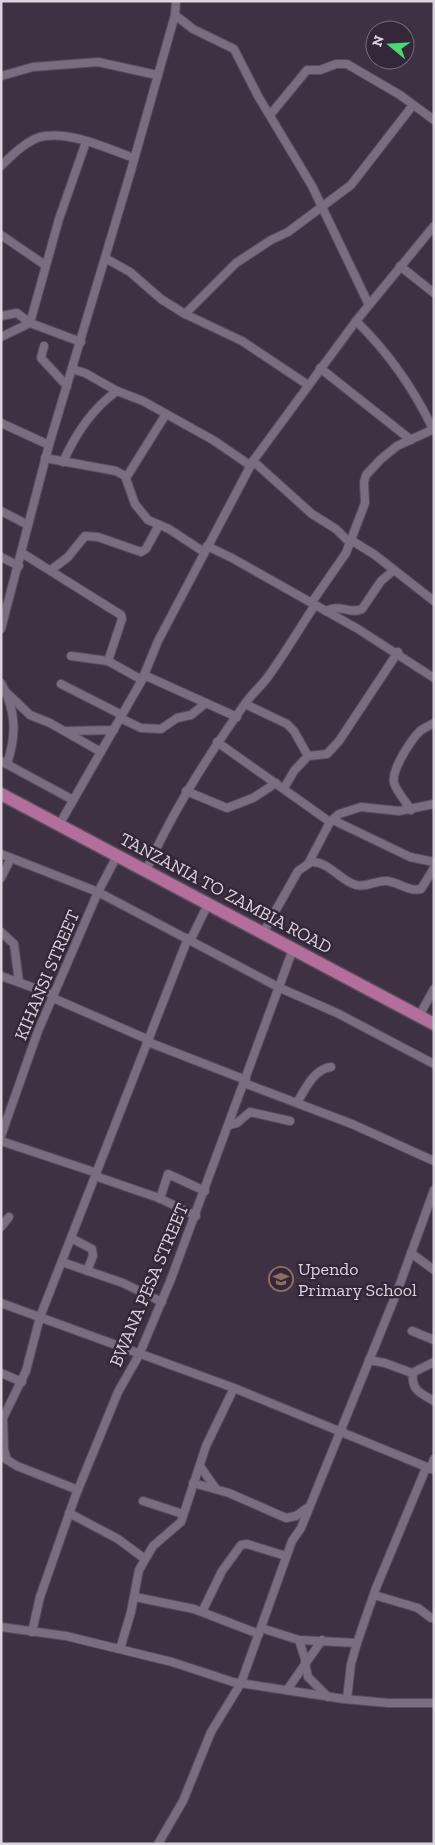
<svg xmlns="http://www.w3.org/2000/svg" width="435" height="1845" font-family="'Zilla Slab',serif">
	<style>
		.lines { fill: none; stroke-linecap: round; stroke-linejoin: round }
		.minor-casing { stroke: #584d5c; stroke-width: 10 }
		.trunk-casing { stroke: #584d5c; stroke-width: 15 }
		.minor { stroke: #7a6c81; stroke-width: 8 }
		.trunk { stroke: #b46e9c; stroke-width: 12 }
		.labels { text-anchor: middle; stroke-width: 5; stroke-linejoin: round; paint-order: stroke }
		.street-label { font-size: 18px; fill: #dbd3de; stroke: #342739 }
		.poi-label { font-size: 18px; fill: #dbd3de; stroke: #342739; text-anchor: start }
	</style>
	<rect width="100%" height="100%" fill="#3e3144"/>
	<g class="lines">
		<defs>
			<g id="minor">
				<path d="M175 15 193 29 234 49 258 96 312 186 369 305"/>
				<path d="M1 76 33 67 98 62 157 75"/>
				<path d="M270 115 307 70H320L336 64H347L400 95 434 120"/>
				<path d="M1 166C12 155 29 138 45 136 74 132 108 149 134 158"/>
				<path d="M1 235 45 265"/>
				<path d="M105 258 130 272 161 299 185 314 242 341 308 385"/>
				<path d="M400 266 434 293"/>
				<path d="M185 314 236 263 271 240 288 232 351 185 413 105"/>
				<path d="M1 316 17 313 30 323 81 342"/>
				<path d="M356 321C389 353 414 389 434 431"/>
				<path d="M1 337 30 323 59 219 86 142"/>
				<path d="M44 346 41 358 67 386"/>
				<path d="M320 368 411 440"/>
				<path d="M72 369 85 373 117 391 143 401 213 440 251 466"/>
				<path d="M1 423 49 445"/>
				<path d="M45 458 116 471 125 476 135 504 148 520 169 529 204 552"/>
				<path d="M253 461 312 514 336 529 350 543"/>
				<path d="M63 462C75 435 93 408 117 391"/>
				<path d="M126 478 166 414"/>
				<path d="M1 511 28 525"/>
				<path d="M351 540 375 555 434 601"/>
				<path d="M207 546 232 558 358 629 434 678"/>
				<path d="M22 553 121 615 122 619 108 661"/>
				<path d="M1 557 19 566"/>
				<path d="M51 570 68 557 85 536 98 537 141 552 146 549 159 525"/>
				<path d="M312 602 346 553 365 503 364 482 366 475 381 459 397 446 434 429"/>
				<path d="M326 611C340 603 349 615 362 609L381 581 394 570"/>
				<path d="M1 629 49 445 130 174 175 15 176 1"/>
				<path d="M71 656 108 661 142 680"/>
				<path d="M144 675 237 717"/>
				<path d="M1 683C16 710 17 734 7 764"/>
				<path d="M61 684 122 715"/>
				<path d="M7 693 30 715 50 723 101 752"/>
				<path d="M245 704 287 724 294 731 308 756"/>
				<path d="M120 718 141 728 161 729 177 718 191 715 206 703"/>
				<path d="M65 731 114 730"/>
				<path d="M217 742 330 822"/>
				<path d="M1 761 73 800"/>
				<path d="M284 788 294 771 308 756 327 754 339 741 398 652"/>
				<path d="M186 791 227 808 253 798 276 783"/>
				<path d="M411 810C406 802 397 792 394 783 391 770 411 740 420 731 424 728 429 726 434 723"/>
				<path d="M333 820 410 857 434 862"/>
				<path d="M59 825 142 680 158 641 253 461 356 321 434 226"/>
				<path d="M1 854 98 892 280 988 337 1013 434 1064"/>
				<path d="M308 864 330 822 339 814 361 807 399 811 434 804"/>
				<path d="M146 871C173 810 208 755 247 701 253 693 261 686 267 678 284 655 299 629 315 605"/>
				<path d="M1 878 11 858"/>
				<path d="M1 932 14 944 19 982"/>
				<path d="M263 933 298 871 311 862C329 861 340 881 356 885 366 888 376 880 387 881 399 882 408 892 421 889L434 868"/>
				<path d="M191 939 208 904"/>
				<path d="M1 976 54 995"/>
				<path d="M53 998 149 1040"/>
				<path d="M419 1016 434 989"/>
				<path d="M148 1042 246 1080"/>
				<path d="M244 1083 352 1124 434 1161"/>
				<path d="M297 1103C305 1089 314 1069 331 1067"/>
				<path d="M229 1125 237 1123 250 1112 290 1121"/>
				<path d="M1 1136 38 1031 98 892 117 856"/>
				<path d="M1 1141 97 1173"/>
				<path d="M95 1176 159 1198 196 1216"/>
				<path d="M160 1199 168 1174 205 1191"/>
				<path d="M1 1227 9 1217"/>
				<path d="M71 1238 92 1249 93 1256 87 1271"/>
				<path d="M411 1253 434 1270"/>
				<path d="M62 1262 123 1283 162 1302"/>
				<path d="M1 1303 234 1388 434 1470"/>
				<path d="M412 1331 434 1340"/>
				<path d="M369 1360 385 1363 412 1373 434 1362"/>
				<path d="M1 1373 22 1382"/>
				<path d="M413 1373C411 1390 420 1393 434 1401"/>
				<path d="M3 1418 4 1450 7 1460"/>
				<path d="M1 1422 26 1371 40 1317 188 938"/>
				<path d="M1 1456 17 1466 78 1490"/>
				<path d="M200 1466 216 1489"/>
				<path d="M430 1469 434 1459"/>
				<path d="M193 1483 229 1493 286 1518 296 1516 307 1508"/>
				<path d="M143 1501 183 1514"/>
				<path d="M69 1513 118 1539 145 1559"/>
				<path d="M374 1595 418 1608 431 1618"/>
				<path d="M135 1597 194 1609 259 1634"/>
				<path d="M202 1612 222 1571 241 1545 247 1544 286 1556"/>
				<path d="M1 1627 66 1636 172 1662 233 1682 344 1699 388 1703H434"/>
				<path d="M261 1628 299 1640 357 1643"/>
				<path d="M32 1632 40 1597 75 1497 118 1392 139 1355 171 1279 293 949"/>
				<path d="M299 1640 306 1662"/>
				<path d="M120 1649 131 1612 139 1570 153 1546 181 1522 206 1446 234 1388"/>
				<path d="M305 1663 308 1677 328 1697"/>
				<path d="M287 1690 322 1640"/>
				<path d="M347 1699 351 1664 357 1643 376 1588 426 1468"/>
				<path d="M158 1844 183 1801 211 1732 241 1683 292 1541 301 1528 397 1292 434 1190"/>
			</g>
			<path id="trunk" d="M1 794 434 1024"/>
		</defs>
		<use href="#minor" class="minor-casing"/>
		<use href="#trunk" class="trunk-casing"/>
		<use href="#minor" class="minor"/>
		<use href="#trunk" class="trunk"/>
	</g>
	<defs>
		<symbol id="school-ring" viewBox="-11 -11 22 22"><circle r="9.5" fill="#342739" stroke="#8d6e63" stroke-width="1.5"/><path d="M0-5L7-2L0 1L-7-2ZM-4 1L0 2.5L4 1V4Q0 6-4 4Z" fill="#8d6e63"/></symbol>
	</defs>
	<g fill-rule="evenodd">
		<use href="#school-ring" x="267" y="1265" width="28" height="28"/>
	</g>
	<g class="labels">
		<g class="street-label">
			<text transform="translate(226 893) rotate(28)" y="6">TANZANIA TO ZAMBIA ROAD</text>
			<text transform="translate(47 975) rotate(-67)" y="6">KIHANSI STREET</text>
			<text transform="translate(149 1285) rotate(-67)" y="6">BWANA PESA STREET</text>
		</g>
		<g class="poi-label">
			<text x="298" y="1275">Upendo<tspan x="298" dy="21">Primary School</tspan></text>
		</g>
	</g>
	<rect width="435" height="1845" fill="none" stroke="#dbd3de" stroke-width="5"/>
	<g transform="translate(390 45) rotate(288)"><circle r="24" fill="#342739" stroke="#776c7b"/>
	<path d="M0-4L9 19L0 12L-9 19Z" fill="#4dd676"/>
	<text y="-8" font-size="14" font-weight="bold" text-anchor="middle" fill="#dbd3de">N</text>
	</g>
</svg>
